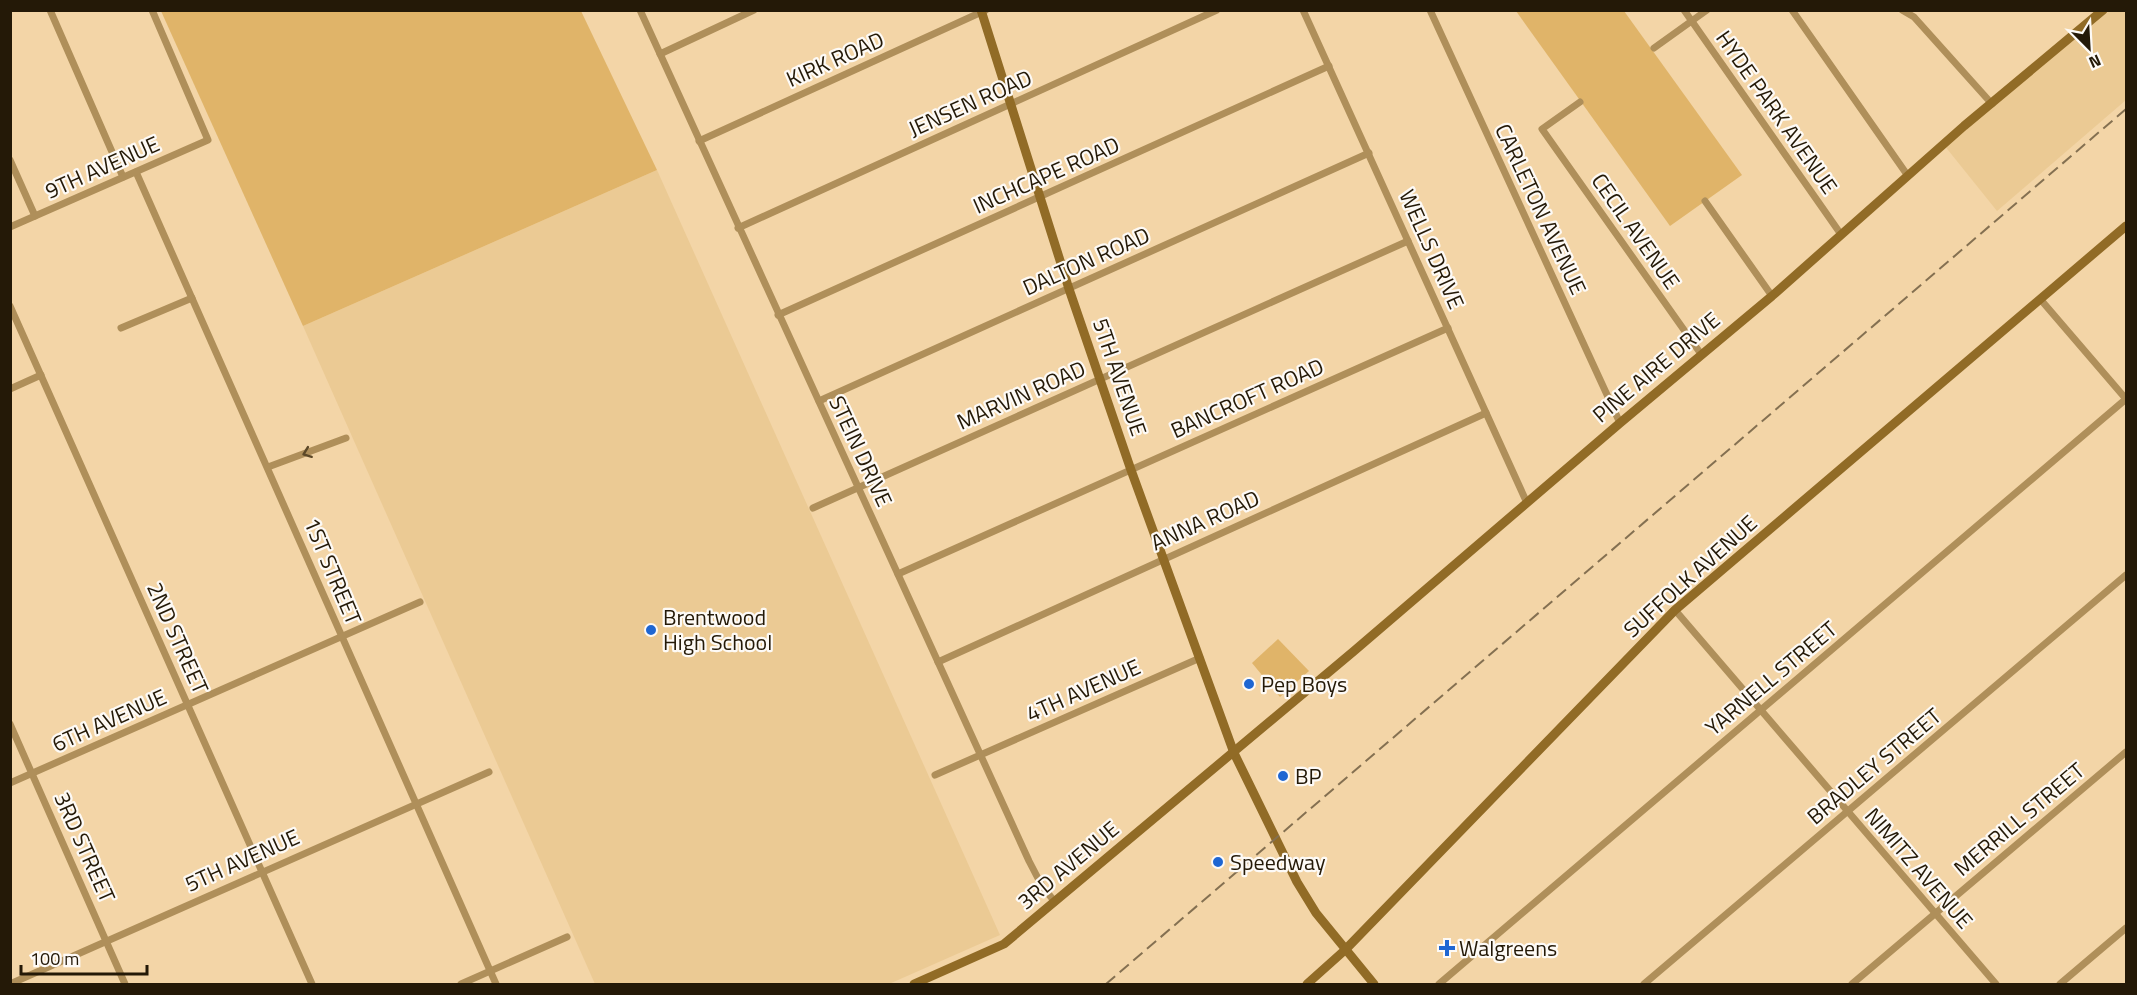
<svg xmlns="http://www.w3.org/2000/svg" width="2137" height="995" font-family="'Titillium Web',sans-serif">
	<style>
		.built { fill: #ebca94 }
		.green { fill: #e0b469 }
		.lines { fill: none; stroke-linecap: round; stroke-linejoin: round }
		.street { stroke: #af8f5a; stroke-width: 7 }
		.secondary { stroke: #916b26; stroke-width: 9 }
		.rail { stroke: #847051; stroke-width: 2; stroke-dasharray: 12 6; stroke-linecap: butt }
		.oneway { stroke: #5c4828 }
		.poi-dot { fill: #1e66d2; stroke: #fdfaf6; stroke-width: 2 }
		.labels { text-anchor: middle; stroke-width: 4.5; stroke-linejoin: round; paint-order: stroke }
		.street-label { font-size: 22px; fill: #241907; stroke: #fdfaf6 }
		.poi-label { font-size: 22px; fill: #241907; stroke: #fdfaf6; text-anchor: start }
	</style>
	<rect width="100%" height="100%" fill="#f3d5a7"/>
	<g class="built">
		<path d="M2102 11H2126V100L1997 211 1944 145Z"/>
		<path d="M657 170 1000 935 889 984H595L303 326Z"/>
	</g>
	<g class="green">
		<path d="M161 11H581L657 170 303 326Z"/>
		<path d="M1516 11H1624L1742 175 1670 226Z"/>
		<path d="M1278 639 1309 671 1280 697 1252 663Z"/>
	</g>
	<g class="lines">
		<g class="street">
			<path d="M50 10 123 177"/>
			<path d="M640 10 1029 861 1042 886 1055 902"/>
			<path d="M1303 10 1527 503"/>
			<path d="M1430 10 1620 423"/>
			<path d="M1684 10 1840 233"/>
			<path d="M1792 10 1908 176"/>
			<path d="M1902 10 1914 17 1992 104"/>
			<path d="M1654 48 1707 10"/>
			<path d="M660 54 754 10"/>
			<path d="M1580 102 1542 129 1701 354"/>
			<path d="M699 141 986 10"/>
			<path d="M10 160 35 216"/>
			<path d="M136 172 496 984"/>
			<path d="M1705 201 1772 296"/>
			<path d="M10 227 208 140 152 10"/>
			<path d="M738 228 1217 10"/>
			<path d="M2041 300 2126 399"/>
			<path d="M10 306 312 984"/>
			<path d="M778 315 1329 66"/>
			<path d="M121 328 192 298"/>
			<path d="M10 389 41 375"/>
			<path d="M819 401 1369 153"/>
			<path d="M268 467 346 438"/>
			<path d="M813 508 1408 241"/>
			<path d="M898 574 1448 328"/>
			<path d="M1675 610 1996 984"/>
			<path d="M938 662 1486 413"/>
			<path d="M10 724 125 984"/>
			<path d="M935 775 1200 658"/>
			<path d="M10 783 420 602"/>
			<path d="M10 984 489 772"/>
			<path d="M461 984 567 937"/>
			<path d="M1439 984 2126 399"/>
			<path d="M1644 984 2126 575"/>
			<path d="M1852 984 2126 752"/>
			<path d="M2060 984 2126 928"/>
		</g>
		<g class="secondary">
			<path d="M981 10 1069 289 1131 470 1234 753 1297 882 1316 913 1374 984"/>
			<path d="M914 984 1004 944 1354 651 1620 423 1772 296 1964 126 2103 10"/>
			<path d="M1307 984 1345 950 1675 610 2126 226"/>
		</g>
		<path class="rail" d="M1106 984 2126 109"/>
	</g>
	<defs><path id="oneway-chevron" d="M-2-3.5L2.5 0L-2 3.5" fill="none" stroke-width="1.6" stroke-linecap="round" stroke-linejoin="round" transform="scale(1.5)"/></defs>
	<use class="oneway" href="#oneway-chevron" transform="translate(307 453) rotate(159)"/>
	<g class="poi-dot">
		<circle cx="651" cy="630" r="6"/>
		<circle cx="1249" cy="684" r="6"/>
		<circle cx="1283" cy="776" r="6"/>
		<circle cx="1218" cy="862" r="6"/>
		<path d="M1444 939h6v6h6v6h-6v6h-6v-6h-6v-6h6z"/>
	</g>
	<g class="labels">
		<g class="street-label">
			<text transform="translate(835 59) rotate(-24)" y="8">KIRK ROAD</text>
			<text transform="translate(970 103) rotate(-24)" y="8">JENSEN ROAD</text>
			<text transform="translate(1777 112) rotate(55)" y="8">HYDE PARK AVENUE</text>
			<text transform="translate(102 167) rotate(-24)" y="8">9TH AVENUE</text>
			<text transform="translate(1046 175) rotate(-24)" y="8">INCHCAPE ROAD</text>
			<text transform="translate(1541 209) rotate(65)" y="8">CARLETON AVENUE</text>
			<text transform="translate(1636 231) rotate(55)" y="8">CECIL AVENUE</text>
			<text transform="translate(1432 249) rotate(66)" y="8">WELLS DRIVE</text>
			<text transform="translate(1086 261) rotate(-24)" y="8">DALTON ROAD</text>
			<text transform="translate(1656 367) rotate(-40)" y="8">PINE AIRE DRIVE</text>
			<text transform="translate(1120 377) rotate(71)" y="8">5TH AVENUE</text>
			<text transform="translate(1021 395) rotate(-24)" y="8">MARVIN ROAD</text>
			<text transform="translate(1247 398) rotate(-24)" y="8">BANCROFT ROAD</text>
			<text transform="translate(861 451) rotate(65)" y="8">STEIN DRIVE</text>
			<text transform="translate(1205 520) rotate(-24)" y="8">ANNA ROAD</text>
			<text transform="translate(333 571) rotate(67)" y="8">1ST STREET</text>
			<text transform="translate(1690 576) rotate(-42)" y="8">SUFFOLK AVENUE</text>
			<text transform="translate(178 638) rotate(66)" y="8">2ND STREET</text>
			<text transform="translate(1771 678) rotate(-40)" y="8">YARNELL STREET</text>
			<text transform="translate(1083 690) rotate(-24)" y="8">4TH AVENUE</text>
			<text transform="translate(109 720) rotate(-24)" y="8">6TH AVENUE</text>
			<text transform="translate(1874 766) rotate(-40)" y="8">BRADLEY STREET</text>
			<text transform="translate(2019 819) rotate(-40)" y="8">MERRILL STREET</text>
			<text transform="translate(85 847) rotate(66)" y="8">3RD STREET</text>
			<text transform="translate(242 860) rotate(-24)" y="8">5TH AVENUE</text>
			<text transform="translate(1068 865) rotate(-40)" y="8">3RD AVENUE</text>
			<text transform="translate(1919 868) rotate(49)" y="8">NIMITZ AVENUE</text>
		</g>
		<g class="poi-label">
			<text x="663" y="625">Brentwood<tspan x="663" dy="25">High School</tspan></text>
			<text x="1261" y="692">Pep Boys</text>
			<text x="1295" y="784">BP</text>
			<text x="1230" y="870">Speedway</text>
			<text x="1459" y="956">Walgreens</text>
		</g>
	</g>
	<rect width="2137" height="995" fill="none" stroke="#241907" stroke-width="24"/>
	<g transform="translate(2089 48) rotate(156)" stroke="#fdfaf6" stroke-width="4.5" paint-order="stroke">
	<path d="M0-4.5L10 22L0 15L-10 22Z" fill="#241907"/>
	<text y="-9" font-size="16" font-weight="bold" text-anchor="middle" fill="#241907">N</text>
	</g>
	<path d="M21 965v9h126v-9" fill="none" stroke="#241907" stroke-width="3"/>
	<text x="30" y="965" font-size="18" fill="#241907" stroke="#fdfaf6" stroke-width="4.5" paint-order="stroke">100 m</text>
</svg>
